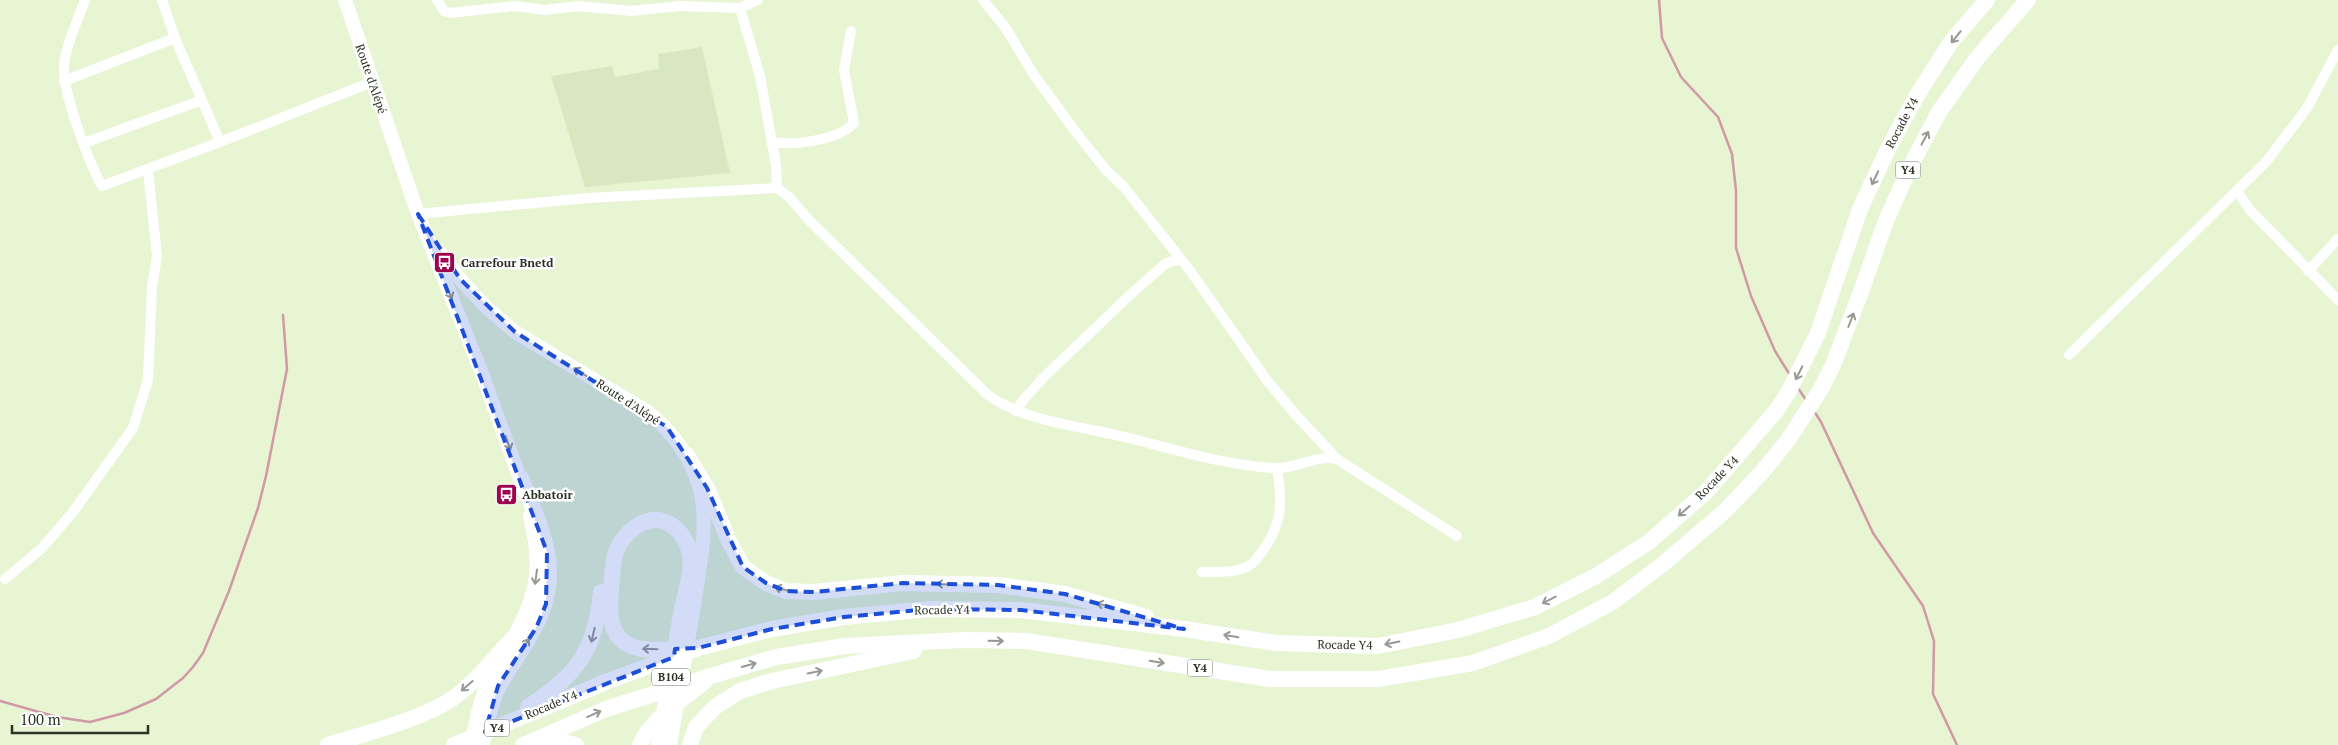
<svg xmlns="http://www.w3.org/2000/svg" width="2338" height="745" font-family="'PT Serif',serif">
	<style>
		.built { fill: #d8e7c0 }
		.lines { fill: none; stroke-linecap: round; stroke-linejoin: round }
		.stream { stroke: #d198a6; stroke-width: 2.5 }
		.minor { stroke: #fff; stroke-width: 10 }
		.secondary { stroke: #fff; stroke-width: 14 }
		.trunk { stroke: #fff; stroke-width: 16 }
		.oneway { stroke: #969892 }
		.marked { fill: #1d4ed8; fill-opacity: 0.2; stroke: #1d4ed8; stroke-width: 4; stroke-dasharray: 10 6; stroke-linejoin: round }
		.labels { text-anchor: middle; stroke-width: 5; stroke-linejoin: round; paint-order: stroke }
		.shield { fill: #fff; stroke: #6b6f66; stroke-width: 1 }
		.shield-label { font-size: 11px; font-weight: bold; fill: #2c3124 }
		.street-label { font-size: 12px; fill: #2c3124; stroke: #fff }
		.poi-label { font-size: 12px; font-weight: bold; fill: #2c3124; stroke: #fff; text-anchor: start }
	</style>
	<rect width="100%" height="100%" fill="#e7f5d3"/>
	<path class="built" d="M702 47 730 173 585 187 551 76 612 66 615 77 659 69 658 54Z"/>
	<g class="lines">
		<g class="stream">
			<path d="M1659 0 1662 38 1681 77 1718 117 1732 154 1736 191V248L1751 296 1775 351 1790 375"/>
			<path d="M1798 388 1806 400"/>
			<path d="M1814 411 1821 422 1873 533 1923 606 1934 641 1933 694 1957 745"/>
			<path d="M0 701 57 717 90 722 124 713 156 699 183 678 193 667 203 653 229 591 258 508 266 476 287 369 283 315"/>
		</g>
		<g class="minor">
			<path d="M85 0C78 20 66 44 64 66 62 91 89 163 102 186L220 142 372 82"/>
			<path d="M162 0 175 38 220 142"/>
			<path d="M437 0 444 11 450 13 514 6 545 10 578 6 631 11 680 6 740 8 758 0"/>
			<path d="M983 0 1005 27 1034 75 1075 131 1106 170 1124 187 1191 272 1266 379 1294 413 1337 459 1457 536"/>
			<path d="M740 8 760 76 776 165 777 188"/>
			<path d="M64 81 175 38"/>
			<path d="M772 142C794 146 839 140 854 123L844 70 851 31"/>
			<path d="M84 143 202 100"/>
			<path d="M2237 191 2250 210 2338 300"/>
			<path d="M418 214 588 198 777 188 789 197 809 220 988 395C1028 423 1082 426 1129 438 1177 450 1224 465 1274 468 1295 470 1316 454 1337 459"/>
			<path d="M2308 271 2338 239"/>
			<path d="M2069 355 2266 162 2307 108 2338 50"/>
			<path d="M1016 411 1024 399 1045 376 1131 294 1165 264 1180 259"/>
			<path d="M1202 572C1214 572 1233 573 1244 568 1252 566 1257 559 1261 553 1282 526 1283 502 1277 469"/>
			<path d="M5 579 42 548 73 512 133 428 148 380 152 287 157 256 148 170"/>
		</g>
		<g class="secondary">
			<path d="M345 0 418 214 481 371 523 487"/>
			<path d="M438 250 460 279 486 307 515 332 648 412C674 433 691 457 700 489 709 527 699 569 694 606 686 653 678 699 670 745"/>
			<path d="M472 744C475 724 479 704 487 685 492 672 501 660 508 648 536 597 544 573 530 516"/>
		</g>
		<g class="trunk">
			<path d="M686 454 707 488 729 541 743 567 766 583 786 591 814 592 903 583 998 585 1065 594 1146 617"/>
			<path d="M528 707C578 674 595 651 601 592"/>
			<path d="M483 740C487 722 490 702 499 686 519 650 548 620 549 576 550 542 533 509 521 478"/>
			<path d="M328 745C364 734 427 718 456 696 478 680 495 657 513 638"/>
			<path d="M454 745 608 681 698 648 772 629 844 617 929 609 1021 610 1184 629 1276 643 1378 646 1458 630 1535 607 1596 576 1649 542 1707 491 1776 411 1789 391 1818 333 1860 209 1888 149 1916 97 1951 42 1987 0"/>
			<path d="M523 745 606 709 711 676 776 657 845 646 963 640 1026 641 1270 679H1378L1473 663 1549 636 1613 602 1663 564 1725 511 1763 471 1788 440 1821 389 1833 365 1859 297 1886 221 1909 169 1939 112 1978 57 2028 0"/>
			<path d="M544 745 563 742 576 745"/>
			<path d="M640 745C652 717 683 700 705 681"/>
			<path d="M659 745V744C666 701 674 657 681 614 685 593 695 567 688 547 684 536 676 527 666 522 646 513 622 534 616 552 613 560 613 570 612 578 610 602 604 638 634 647 649 652 667 649 683 649"/>
			<path d="M690 745 696 727 715 707 740 691 772 681 914 651"/>
		</g>
	</g>
	<defs><path id="oneway-shaft" d="M-6 0H5M1.5-3L5.5 0L1.5 3" fill="none" stroke-width="1.6" stroke-linecap="round" stroke-linejoin="round" transform="scale(1.25)"/></defs>
	<g class="oneway">
		<use href="#oneway-shaft" transform="translate(1956 37) rotate(129)"/>
		<use href="#oneway-shaft" transform="translate(1925 138) rotate(-62)"/>
		<use href="#oneway-shaft" transform="translate(1875 178) rotate(115)"/>
		<use href="#oneway-shaft" transform="translate(449 292) rotate(68)"/>
		<use href="#oneway-shaft" transform="translate(1851 320) rotate(-69)"/>
		<use href="#oneway-shaft" transform="translate(580 372) rotate(-149)"/>
		<use href="#oneway-shaft" transform="translate(1799 373) rotate(117)"/>
		<use href="#oneway-shaft" transform="translate(508 443) rotate(70)"/>
		<use href="#oneway-shaft" transform="translate(1684 511) rotate(139)"/>
		<use href="#oneway-shaft" transform="translate(536 577) rotate(98)"/>
		<use href="#oneway-shaft" transform="translate(944 584) rotate(-179)"/>
		<use href="#oneway-shaft" transform="translate(782 589) rotate(-164)"/>
		<use href="#oneway-shaft" transform="translate(1549 600) rotate(153)"/>
		<use href="#oneway-shaft" transform="translate(1104 605) rotate(-165)"/>
		<use href="#oneway-shaft" transform="translate(593 635) rotate(103)"/>
		<use href="#oneway-shaft" transform="translate(1231 636) rotate(-171)"/>
		<use href="#oneway-shaft" transform="translate(996 641) rotate(1)"/>
		<use href="#oneway-shaft" transform="translate(1392 643) rotate(169)"/>
		<use href="#oneway-shaft" transform="translate(525 645) rotate(-58)"/>
		<use href="#oneway-shaft" transform="translate(650 649) rotate(-178)"/>
		<use href="#oneway-shaft" transform="translate(1157 662) rotate(9)"/>
		<use href="#oneway-shaft" transform="translate(749 665) rotate(-16)"/>
		<use href="#oneway-shaft" transform="translate(815 672) rotate(-12)"/>
		<use href="#oneway-shaft" transform="translate(467 686) rotate(139)"/>
		<use href="#oneway-shaft" transform="translate(594 714) rotate(-24)"/>
	</g>
	<path class="marked" d="M418 214 460 279 515 332 667 427 707 488 743 567 766 583 786 591 814 592 903 583 998 585 1065 594 1184 629 1021 610 929 609 844 617 772 629 698 648 675 649 674 657 485 732 498 686 536 628 546 604 547 552Z"/>
	<defs>
		<symbol id="bus-square" viewBox="-11 -11 22 22"><rect x="-9" y="-9" width="18" height="18" rx="4" fill="#9d044e" stroke="#fff"/><path d="M-5-6H5V4H4V6H2V4H-2V6H-4V4H-5ZM-3.5-4V0h7V-4ZM-3.5 1.2v1.5H-2V1.2ZM2 1.2v1.5H3.5V1.2Z" fill="#fff"/></symbol>
	</defs>
	<g fill-rule="evenodd">
		<use href="#bus-square" x="432" y="250" width="25" height="25"/>
		<use href="#bus-square" x="494" y="482" width="25" height="25"/>
	</g>
	<g class="labels">
		<g class="shield">
			<rect x="1895.5" y="161.5" width="25" height="17" rx="4"/>
			<rect x="1187.5" y="659.5" width="25" height="17" rx="4"/>
			<rect x="652" y="668.5" width="38" height="17" rx="4"/>
			<rect x="484.5" y="719.5" width="25" height="17" rx="4"/>
		</g>
		<g class="shield-label">
			<text x="1908" y="174">Y4</text>
			<text x="1200" y="672">Y4</text>
			<text x="671" y="681">B104</text>
			<text x="497" y="732">Y4</text>
		</g>
		<g class="street-label">
			<text transform="translate(371 79) rotate(71)" y="4">Route d'Alépé</text>
			<text transform="translate(1902 123) rotate(-62)" y="4">Rocade Y4</text>
			<text transform="translate(628 402) rotate(33)" y="4">Route d'Alépé</text>
			<text transform="translate(1717 478) rotate(-46)" y="4">Rocade Y4</text>
			<text transform="translate(942 610) rotate(-1)" y="4">Rocade Y4</text>
			<text transform="translate(1345 645) rotate(1)" y="4">Rocade Y4</text>
			<text transform="translate(551 705) rotate(-23)" y="4">Rocade Y4</text>
		</g>
		<g class="poi-label">
			<text x="461" y="267">Carrefour Bnetd</text>
			<text x="522" y="499">Abbatoir</text>
		</g>
	</g>
	<path d="M12 725v8h136v-8" fill="none" stroke="#2c3124" stroke-width="2.5"/>
	<text x="20" y="725" font-size="15" fill="#2c3124" stroke="#ffffff" stroke-width="4" paint-order="stroke">100 m</text>
</svg>
